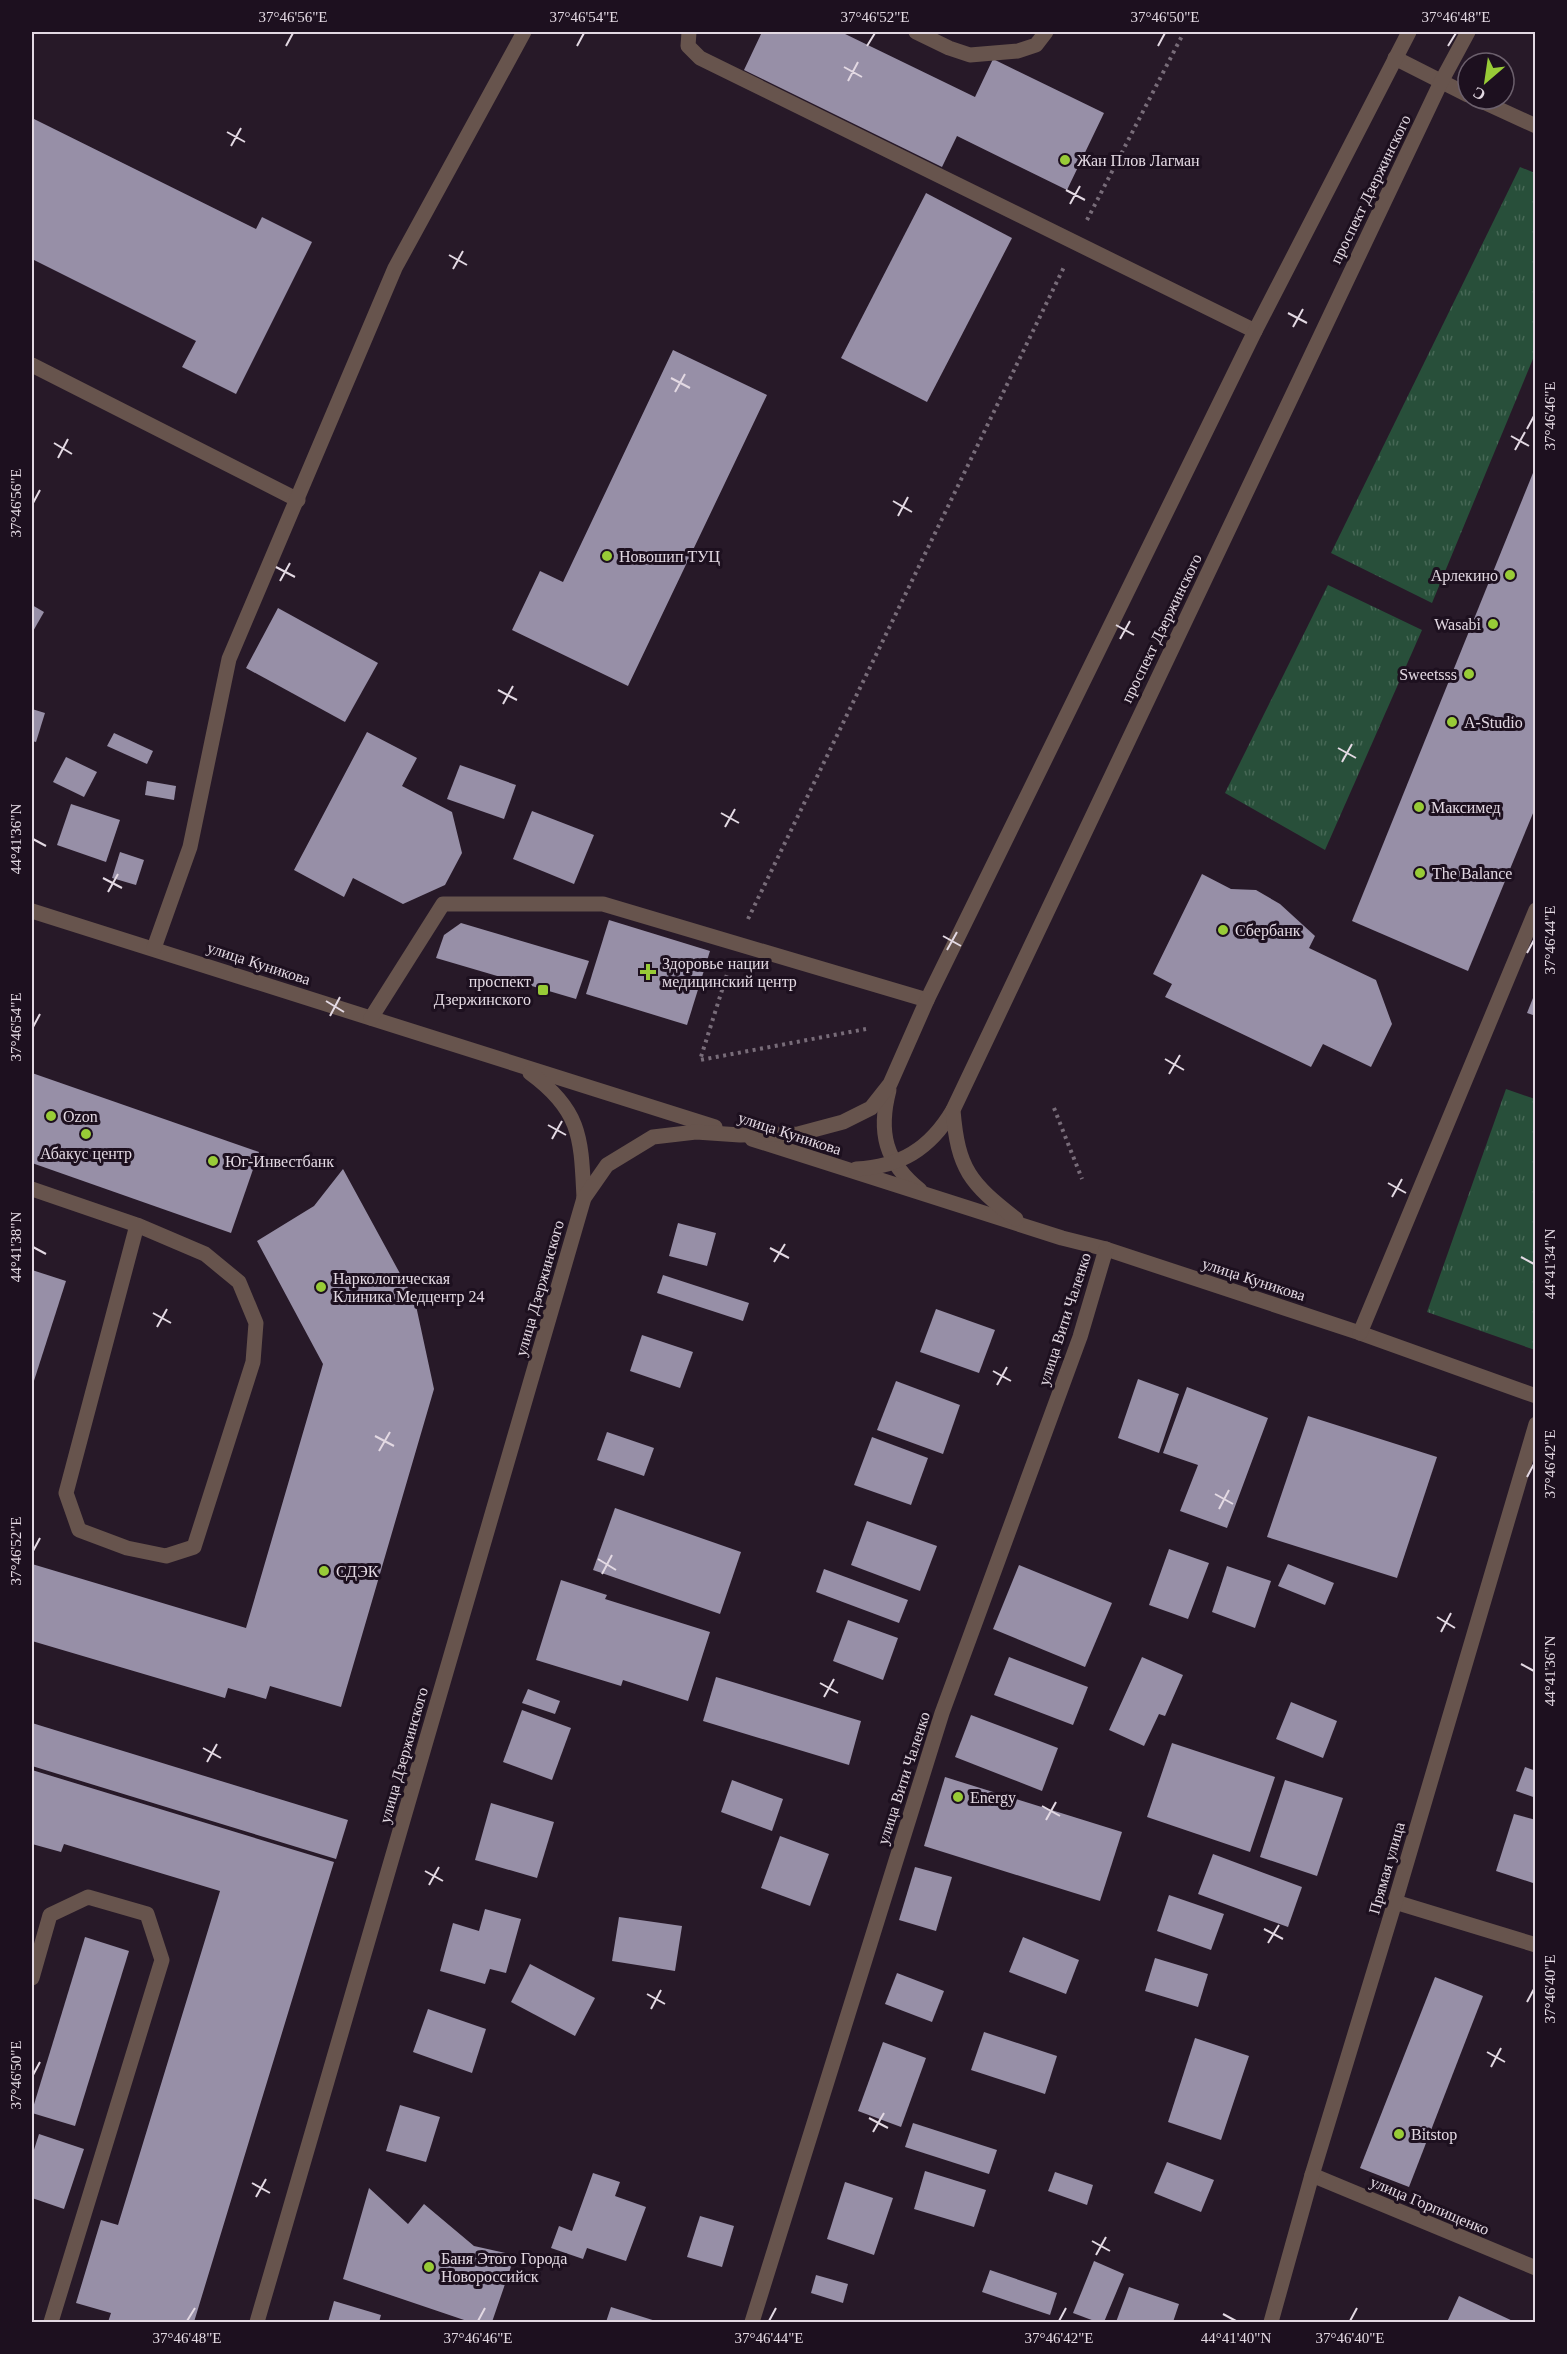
<svg xmlns="http://www.w3.org/2000/svg" width="1567" height="2354" font-family="Georgia,serif">
	<style>
		.grass { fill: url(#grass-tufts) }
		.building { fill: #978fa7 }
		.lines { fill: none; stroke-linecap: round; stroke-linejoin: round }
		.path { stroke: #786c79; stroke-width: 4; stroke-dasharray: 3 4.5; stroke-linecap: butt }
		.minor { stroke: #67544d; stroke-width: 15 }
		.ticks { fill: none; stroke: #e3d9e3; stroke-width: 2 }
		.poi-dot { fill: #98cb37; stroke: #1d101f; stroke-width: 2 }
		.labels { text-anchor: middle; stroke-width: 6; stroke-linejoin: round; paint-order: stroke }
		.poi-label { font-size: 16px; fill: #e3d9e3; stroke: #1d101f; text-anchor: start }
		.street-label { font-size: 16px; fill: #e3d9e3; stroke: #1d101f }
		.neatline { fill: none; stroke: #e3d9e3; stroke-width: 2 }
		.ticks-label { font-size: 15px; text-anchor: middle; fill: #e3d9e3 }
	</style>
	<defs>
		<pattern id="grass-tufts" width="24" height="20" patternUnits="userSpaceOnUse" patternTransform="scale(1.5)"><rect width="24" height="20" fill="#284f3a"/><path d="M3 7l-1-3M5 7V3M7 7l1-3M15 17l-1-3M17 17v-4M19 17l1-3" fill="none" stroke="#476856"/></pattern>
	</defs>
	<rect width="100%" height="100%" fill="#271928"/>
	<g class="grass">
		<path d="M1520 167 1535 173V354L1432 603 1331 553Z"/>
		<path d="M1328 585 1422 630 1325 850 1225 793Z"/>
		<path d="M1506 1089 1535 1099V1350L1427 1312Z"/>
	</g>
	<g class="building">
		<path d="M762 32H841L975 97 993 59 1104 113 1067 190 957 136 942 167 744 70Z"/>
		<path d="M34 119 256 229 262 217 312 242 236 394 182 367 196 341 32 259V123Z"/>
		<path d="M926 193 1012 238 927 402 841 358Z"/>
		<path d="M673 350 767 395 628 686 512 630 540 571 563 582Z"/>
		<path d="M1535 468 1536 806 1468 971 1352 921Z"/>
		<path d="M32 605 44 612 32 633Z"/>
		<path d="M278 608 378 663 345 722 246 668Z"/>
		<path d="M32 709 45 713 36 742 32 741Z"/>
		<path d="M367 732 417 758 402 786 452 812 462 853 445 885 403 904 353 878 344 897 294 870Z"/>
		<path d="M114 733 153 751 147 764 107 746Z"/>
		<path d="M66 757 97 772 84 797 53 782Z"/>
		<path d="M460 765 516 785 504 819 447 799Z"/>
		<path d="M147 781 176 786 174 800 145 795Z"/>
		<path d="M71 804 120 820 106 862 57 845Z"/>
		<path d="M532 811 594 835 574 884 513 859Z"/>
		<path d="M120 852 144 860 136 885 112 878Z"/>
		<path d="M1202 874 1231 889 1256 890 1280 904 1315 936 1309 948 1376 980 1392 1024 1371 1067 1323 1044 1311 1067 1165 997 1172 984 1153 974Z"/>
		<path d="M609 920 710 951 687 1025 586 994Z"/>
		<path d="M461 923 589 961 576 999 436 958 444 935Z"/>
		<path d="M1535 993H1536V1016L1527 1013Z"/>
		<path d="M32 1073 259 1152 231 1233 32 1163Z"/>
		<path d="M343 1169 415 1301 434 1389 341 1707 270 1686 266 1699 228 1688 225 1698 32 1641V1564L246 1628 323 1364 257 1241 314 1206Z"/>
		<path d="M678 1223 716 1233 707 1266 669 1256Z"/>
		<path d="M32 1270 66 1281 32 1387Z"/>
		<path d="M663 1275 749 1303 743 1321 657 1293Z"/>
		<path d="M936 1309 995 1330 979 1373 920 1352Z"/>
		<path d="M642 1335 693 1352 680 1388 630 1371Z"/>
		<path d="M1138 1379 1179 1394 1159 1453 1118 1438Z"/>
		<path d="M896 1381 960 1405 943 1454 877 1430Z"/>
		<path d="M1187 1387 1268 1418 1227 1528 1180 1511 1198 1465 1163 1453Z"/>
		<path d="M1308 1416 1437 1457 1397 1578 1267 1537Z"/>
		<path d="M607 1432 654 1448 644 1476 597 1460Z"/>
		<path d="M872 1437 928 1458 911 1505 854 1485Z"/>
		<path d="M615 1508 741 1552 720 1614 593 1570Z"/>
		<path d="M867 1521 937 1546 920 1591 851 1565Z"/>
		<path d="M1169 1549 1209 1563 1188 1619 1149 1605Z"/>
		<path d="M1288 1564 1334 1583 1325 1605 1278 1586Z"/>
		<path d="M1019 1565 1112 1603 1085 1667 993 1629Z"/>
		<path d="M1227 1566 1271 1581 1255 1628 1212 1612Z"/>
		<path d="M824 1569 908 1600 899 1623 816 1592Z"/>
		<path d="M561 1580 607 1595 605 1599 710 1632 688 1701 623 1680 621 1686 536 1660Z"/>
		<path d="M848 1620 898 1638 883 1680 833 1661Z"/>
		<path d="M1009 1657 1088 1687 1073 1725 994 1695Z"/>
		<path d="M1142 1657 1183 1675 1165 1716 1159 1714 1144 1746 1109 1730Z"/>
		<path d="M716 1677 861 1721 849 1765 703 1721Z"/>
		<path d="M528 1689 560 1701 555 1714 522 1703Z"/>
		<path d="M1291 1702 1337 1721 1323 1758 1276 1739Z"/>
		<path d="M522 1710 571 1728 552 1780 503 1762Z"/>
		<path d="M971 1715 1058 1748 1042 1791 955 1757Z"/>
		<path d="M32 1723 348 1820 336 1859 32 1766Z"/>
		<path d="M1172 1743 1275 1777 1250 1852 1147 1817Z"/>
		<path d="M1525 1767 1536 1771V1798L1516 1791Z"/>
		<path d="M32 1770 334 1862 194 2322H108L111 2313 76 2303 101 2220 118 2225 220 1891 64 1844 61 1852 32 1844Z"/>
		<path d="M945 1777 1122 1832 1100 1901 924 1846Z"/>
		<path d="M732 1780 783 1799 772 1831 721 1812Z"/>
		<path d="M1285 1780 1343 1798 1317 1876 1260 1857Z"/>
		<path d="M491 1803 554 1822 537 1878 475 1860Z"/>
		<path d="M1514 1814 1536 1820V1884L1496 1871Z"/>
		<path d="M780 1836 829 1854 810 1906 761 1888Z"/>
		<path d="M1213 1854 1302 1887 1288 1927 1198 1894Z"/>
		<path d="M915 1867 952 1877 936 1931 899 1920Z"/>
		<path d="M1169 1895 1224 1914 1211 1950 1157 1931Z"/>
		<path d="M485 1909 521 1919 506 1973 490 1969 485 1984 440 1971 453 1923 479 1931Z"/>
		<path d="M619 1917 682 1926 675 1971 612 1961Z"/>
		<path d="M85 1937 129 1951 75 2126 32 2113V2111Z"/>
		<path d="M1023 1937 1079 1960 1066 1994 1009 1972Z"/>
		<path d="M1155 1958 1208 1974 1198 2007 1145 1991Z"/>
		<path d="M530 1964 595 1998 575 2036 511 2002Z"/>
		<path d="M897 1973 944 1991 932 2022 885 2004Z"/>
		<path d="M1435 1977 1483 1996 1409 2187 1360 2168Z"/>
		<path d="M428 2009 486 2029 472 2073 413 2052Z"/>
		<path d="M984 2032 1057 2056 1045 2094 971 2070Z"/>
		<path d="M1195 2038 1249 2056 1221 2140 1168 2122Z"/>
		<path d="M883 2042 926 2058 901 2127 858 2111Z"/>
		<path d="M400 2105 440 2117 426 2162 386 2151Z"/>
		<path d="M913 2123 997 2150 989 2174 905 2147Z"/>
		<path d="M39 2134 84 2149 64 2209 32 2198V2156Z"/>
		<path d="M1167 2162 1214 2180 1201 2212 1154 2193Z"/>
		<path d="M925 2171 986 2190 974 2227 914 2209Z"/>
		<path d="M1055 2172 1093 2185 1087 2205 1048 2191Z"/>
		<path d="M593 2173 620 2182 615 2196 646 2207 626 2261 587 2248 583 2259 551 2248 559 2226 572 2231Z"/>
		<path d="M845 2182 893 2198 874 2255 827 2239Z"/>
		<path d="M369 2188 408 2224 424 2204 474 2246 515 2255 492 2322H470L343 2279Z"/>
		<path d="M700 2216 734 2226 722 2267 687 2257Z"/>
		<path d="M1094 2261 1124 2274 1104 2322H1097L1073 2313Z"/>
		<path d="M990 2270 1057 2293 1050 2315 982 2292Z"/>
		<path d="M816 2275 848 2284 843 2303 811 2293Z"/>
		<path d="M1129 2287 1179 2304 1173 2322H1116Z"/>
		<path d="M1459 2296 1515 2322H1447Z"/>
		<path d="M334 2301 381 2315 379 2322H328Z"/>
		<path d="M611 2307 659 2322H606Z"/>
	</g>
	<g class="lines">
		<g class="path">
			<path d="M1087 220 1184 32"/>
			<path d="M748 919 1064 267"/>
			<path d="M729 968 700 1060 866 1029"/>
			<path d="M1054 1108 1082 1179"/>
		</g>
		<g class="minor">
			<path d="M689 32 688 46 700 58 1255 331"/>
			<path d="M916 32 949 48 970 55 1018 51 1036 45 1046 32"/>
			<path d="M1395 58 1468 95"/>
			<path d="M1477 99 1536 126"/>
			<path d="M32 365 298 500"/>
			<path d="M32 911 715 1127"/>
			<path d="M154 948 190 847 229 659 395 268 524 32"/>
			<path d="M371 1018 443 904H603L927 1000"/>
			<path d="M530 1073C582 1111 581 1139 584 1198"/>
			<path d="M889 1090C878 1132 885 1162 920 1190"/>
			<path d="M752 1139 1062 1238 1106 1249 1360 1333 1536 1396"/>
			<path d="M856 1169C900 1167 930 1149 953 1110"/>
			<path d="M32 1189 137 1225 205 1254 239 1282 256 1323 253 1362 194 1547 166 1556 127 1548 79 1530 66 1493 137 1225"/>
			<path d="M1016 1219C970 1183 958 1170 953 1110L1441 82 1468 32"/>
			<path d="M1360 1333 1536 910"/>
			<path d="M1395 1902 1536 1945"/>
			<path d="M32 1978 50 1915 88 1897 147 1914 162 1960 51 2322"/>
			<path d="M1312 2175 1536 2268"/>
			<path d="M257 2322 584 1198 607 1165 653 1137 696 1132 740 1135 798 1134 843 1122 871 1108 890 1084 927 1000 1255 331 1409 32"/>
			<path d="M752 2322 942 1713 1080 1337 1106 1249"/>
			<path d="M1271 2322 1312 2175 1395 1902 1536 1424"/>
		</g>
	</g>
	<path class="ticks" d="M286 46 293 33M577 46 584 33M867 46 875 33M1158 46 1165 33M1448 46 1456 33M844 67 862 77M848 81 858 62M227 132 245 142M231 146 241 128M1066 190 1085 200M1070 204 1080 186M449 255 467 265M453 269 463 251M1288 313 1307 323M1293 327 1303 309M671 378 690 388M675 392 685 374M1527 429 1534 416M1511 436 1529 446M54 443 72 454M1515 450 1525 432M58 458 68 439M893 501 912 512M33 503 40 490M898 516 908 497M276 567 295 577M280 581 290 563M1116 625 1134 635M1120 639 1130 621M498 690 517 700M503 704 513 686M1338 748 1356 758M1342 762 1352 744M721 813 739 823M725 827 735 809M33 839 46 846M103 878 122 888M108 892 118 874M943 936 961 946M947 950 957 932M1527 953 1534 940M326 1001 344 1012M330 1016 340 997M33 1027 40 1014M1165 1059 1184 1070M1169 1074 1180 1055M548 1125 566 1135M552 1139 562 1121M1388 1183 1406 1193M1392 1197 1402 1179M33 1247 46 1254M770 1248 789 1258M1521 1257 1534 1264M774 1262 785 1244M153 1313 171 1323M157 1327 167 1309M993 1371 1011 1381M997 1385 1007 1367M375 1436 394 1446M379 1451 390 1432M1527 1477 1534 1464M1215 1494 1233 1504M1219 1509 1229 1490M33 1551 40 1538M598 1559 616 1570M602 1574 612 1555M1437 1617 1455 1628M1441 1632 1451 1613M1521 1664 1534 1671M820 1683 838 1693M824 1697 834 1679M203 1748 221 1758M207 1762 217 1744M1042 1806 1060 1816M1046 1820 1056 1802M425 1871 443 1881M429 1885 439 1867M1264 1929 1283 1939M1268 1943 1279 1925M647 1994 665 2004M1527 2002 1534 1989M651 2009 661 1990M1487 2052 1505 2062M1491 2067 1501 2048M33 2075 40 2062M869 2118 888 2128M873 2132 884 2113M252 2183 270 2193M256 2197 266 2179M1092 2241 1110 2251M1096 2255 1106 2237M1223 2314 1236 2321M187 2321 195 2308M478 2321 485 2308M769 2321 776 2308M1059 2321 1066 2308M1350 2321 1357 2308"/>
	<g class="poi-dot">
		<circle cx="1065" cy="160" r="6"/>
		<circle cx="607" cy="556" r="6"/>
		<circle cx="1510" cy="575" r="6"/>
		<circle cx="1493" cy="624" r="6"/>
		<circle cx="1469" cy="674" r="6"/>
		<circle cx="1452" cy="722" r="6"/>
		<circle cx="1419" cy="807" r="6"/>
		<circle cx="1420" cy="873" r="6"/>
		<circle cx="1223" cy="930" r="6"/>
		<path d="M645 963h6v6h6v6h-6v6h-6v-6h-6v-6h6z"/>
		<rect x="537" y="984" width="12" height="12" rx="3"/>
		<circle cx="51" cy="1116" r="6"/>
		<circle cx="86" cy="1134" r="6"/>
		<circle cx="213" cy="1161" r="6"/>
		<circle cx="321" cy="1287" r="6"/>
		<circle cx="324" cy="1571" r="6"/>
		<circle cx="958" cy="1797" r="6"/>
		<circle cx="1399" cy="2134" r="6"/>
		<circle cx="429" cy="2267" r="6"/>
	</g>
	<g class="labels">
		<g class="poi-label">
			<text x="1077" y="166">Жан Плов Лагман</text>
			<text x="619" y="562">Новошип ТУЦ</text>
			<text x="1498" y="581" text-anchor="end">Арлекино</text>
			<text x="1481" y="630" text-anchor="end">Wasabi</text>
			<text x="1457" y="680" text-anchor="end">Sweetsss</text>
			<text x="1464" y="728">A-Studio</text>
			<text x="1431" y="813">Максимед</text>
			<text x="1432" y="879">The Balance</text>
			<text x="1235" y="936">Сбербанк</text>
			<text x="662" y="969">Здоровье нации<tspan x="662" dy="18">медицинский центр</tspan></text>
			<text x="531" y="987" text-anchor="end">проспект<tspan x="531" dy="18">Дзержинского</tspan></text>
			<text x="63" y="1122">Ozon</text>
			<text x="86" y="1159" text-anchor="middle">Абакус центр</text>
			<text x="225" y="1167">Юг-Инвестбанк</text>
			<text x="333" y="1284">Наркологическая<tspan x="333" dy="18">Клиника Медцентр 24</tspan></text>
			<text x="336" y="1577">СДЭК</text>
			<text x="970" y="1803">Energy</text>
			<text x="1411" y="2140">Bitstop</text>
			<text x="441" y="2264">Баня Этого Города<tspan x="441" dy="18">Новороссийск</tspan></text>
		</g>
		<g class="street-label">
			<text transform="translate(1370 189) rotate(-64)" y="6">проспект Дзержинского</text>
			<text transform="translate(1161 628) rotate(-64)" y="6">проспект Дзержинского</text>
			<text transform="translate(259 963) rotate(18)" y="6">улица Куникова</text>
			<text transform="translate(790 1133) rotate(18)" y="6">улица Куникова</text>
			<text transform="translate(1254 1279) rotate(18)" y="6">улица Куникова</text>
			<text transform="translate(539 1288) rotate(-74)" y="6">улица Дзержинского</text>
			<text transform="translate(1064 1319) rotate(-72)" y="6">улица Вити Чаленко</text>
			<text transform="translate(403 1755) rotate(-74)" y="6">улица Дзержинского</text>
			<text transform="translate(903 1778) rotate(-72)" y="6">улица Вити Чаленко</text>
			<text transform="translate(1386 1868) rotate(-74)" y="6">Прямая улица</text>
			<text transform="translate(1430 2205) rotate(23)" y="6">улица Горпищенко</text>
		</g>
	</g>
	<rect width="1567" height="2354" fill="none" stroke="#1d101f" stroke-width="66"/>
	<g transform="translate(1486 81) rotate(209)"><circle r="28" fill="#1d101f" stroke="#6c606d" stroke-width="1.5"/>
	<path d="M0-4.5L10 22L0 15L-10 22Z" fill="#98cb37"/>
	<text y="-9" font-size="16" font-weight="bold" text-anchor="middle" fill="#e3d9e3">С</text>
	</g>
	<rect x="33" y="33" width="1501" height="2288" class="neatline"/>
	<g class="ticks-label">
		<text x="293" y="22">37°46'56"E</text>
		<text x="584" y="22">37°46'54"E</text>
		<text x="875" y="22">37°46'52"E</text>
		<text x="1165" y="22">37°46'50"E</text>
		<text x="1456" y="22">37°46'48"E</text>
		<text transform="translate(1550 416) rotate(-90)" y="5">37°46'46"E</text>
		<text transform="translate(16 503) rotate(-90)" y="5">37°46'56"E</text>
		<text transform="translate(16 839) rotate(-90)" y="5">44°41'36"N</text>
		<text transform="translate(1550 940) rotate(-90)" y="5">37°46'44"E</text>
		<text transform="translate(16 1027) rotate(-90)" y="5">37°46'54"E</text>
		<text transform="translate(16 1247) rotate(-90)" y="5">44°41'38"N</text>
		<text transform="translate(1550 1264) rotate(-90)" y="5">44°41'34"N</text>
		<text transform="translate(1550 1464) rotate(-90)" y="5">37°46'42"E</text>
		<text transform="translate(16 1551) rotate(-90)" y="5">37°46'52"E</text>
		<text transform="translate(1550 1671) rotate(-90)" y="5">44°41'36"N</text>
		<text transform="translate(1550 1989) rotate(-90)" y="5">37°46'40"E</text>
		<text transform="translate(16 2075) rotate(-90)" y="5">37°46'50"E</text>
		<text x="187" y="2343">37°46'48"E</text>
		<text x="478" y="2343">37°46'46"E</text>
		<text x="769" y="2343">37°46'44"E</text>
		<text x="1059" y="2343">37°46'42"E</text>
		<text x="1236" y="2343">44°41'40"N</text>
		<text x="1350" y="2343">37°46'40"E</text>
	</g>
</svg>
